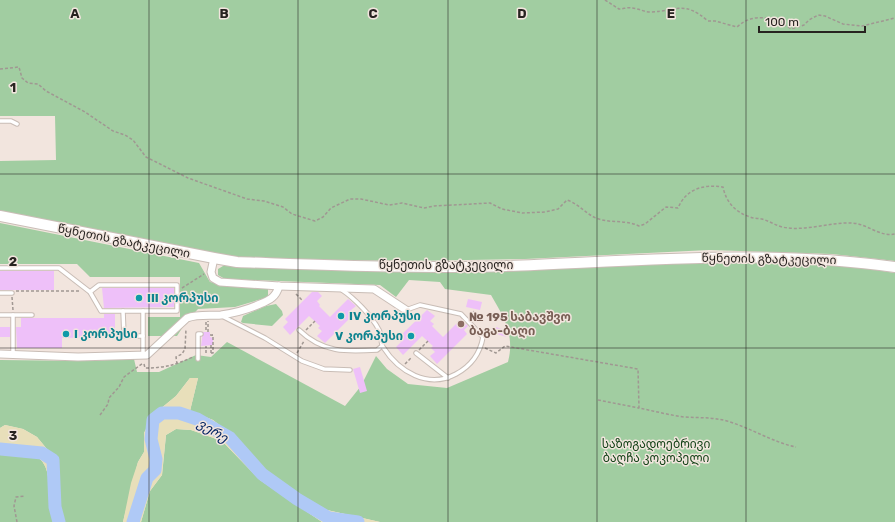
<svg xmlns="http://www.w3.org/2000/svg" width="895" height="522" font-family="Rubik,'Noto Sans Georgian',sans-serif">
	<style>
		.green { fill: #a1cda1 }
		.sand { fill: #e8dfba }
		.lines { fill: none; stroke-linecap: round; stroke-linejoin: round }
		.river { stroke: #afc9f6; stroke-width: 13 }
		.building { fill: #eec0f9 }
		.service-casing { stroke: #c9bdb6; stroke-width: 5.5 }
		.minor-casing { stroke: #c9bdb6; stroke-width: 9 }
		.secondary-casing { stroke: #c9bdb6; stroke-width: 12 }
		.path { stroke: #a09792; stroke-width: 1.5; stroke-dasharray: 3 2; stroke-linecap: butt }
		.service { stroke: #fff; stroke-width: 3.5 }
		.minor { stroke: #fff; stroke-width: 7 }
		.secondary { stroke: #fff; stroke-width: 10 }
		.grid { fill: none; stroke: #272320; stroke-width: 1; stroke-opacity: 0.55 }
		.culture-dot { fill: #0f9aa8; stroke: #f2e5de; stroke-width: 1.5 }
		.education-dot { fill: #8d6e63; stroke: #f2e5de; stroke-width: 1.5 }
		.labels { text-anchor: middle; stroke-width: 3; stroke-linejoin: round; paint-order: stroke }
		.street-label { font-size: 12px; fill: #272320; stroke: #f2e5de }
		.culture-label { font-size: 12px; font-weight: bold; fill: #0d838f; stroke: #f2e5de; text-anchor: start }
		.education-label { font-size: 12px; font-weight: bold; fill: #785e54; stroke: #f2e5de; text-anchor: start }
		.park-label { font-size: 12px; fill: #124216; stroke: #f2e5de }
		.water-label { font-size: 13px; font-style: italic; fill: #042463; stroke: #f2e5de }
		.grid-label { font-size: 13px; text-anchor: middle; font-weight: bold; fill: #272320; stroke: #f2e5de; stroke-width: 3; stroke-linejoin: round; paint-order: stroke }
	</style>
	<rect width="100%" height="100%" fill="#f2e5de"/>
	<g class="green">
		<path d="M0 0H895V261L832 254 709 250 525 259 410 261 247 259 201 252 0 212V161L56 160 55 116H0Z"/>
		<path d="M0 223 199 263 210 282 235 287 268 289V297L235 307 198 309 186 322 177 336H148V317H180V277H90L77 264H0Z"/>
		<path d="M725 260 833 263 895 273V522H380L327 510 286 487 261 466 238 440 213 420 190 411 198 378H190L176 396 154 414 144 433V452L138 462 123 522H64L59 501 56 460 37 437 23 429 5 425 0 428V360L87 361 134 359 137 372H159L196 355 211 357 227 342 345 406 361 386 376 356 387 369 408 384 447 388 508 362C515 336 504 317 491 295L445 289 440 282 409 280 396 297 380 285 225 279 218 275V269L223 266 480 269Z"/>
		<path d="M276 304 282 311 283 315 272 326 243 323 241 322 243 316 266 306Z"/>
		<path d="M176 429 191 430 222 441 260 480 322 522H141L150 491 162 475 166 435Z"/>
		<path d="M0 453C62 445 44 482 54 522H0Z"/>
	</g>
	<g class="sand">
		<path d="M190 378H198L190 411 213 420 238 440 261 466 286 487 327 510 380 522H322L260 480 222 441 191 430 176 429 166 435 162 475 150 491 141 522H123L131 483 138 462 144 452V433L154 414 176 396Z"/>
		<path d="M5 425 23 429 37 437 56 460 59 501 64 522H54C44 482 62 445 0 453V428Z"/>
	</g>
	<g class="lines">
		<g class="river">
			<path d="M0 449 42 453 53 460 55 507 59 522"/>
			<path d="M133 522 147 478 155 470 156 459 151 439 153 420 162 413H179L197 419 230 438 262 474 297 499 329 518 358 522"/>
		</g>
	</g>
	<g class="building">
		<rect x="0" y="271" width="54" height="19"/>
		<path d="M102 288H174V307L104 308Z"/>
		<path d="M312 292H318L322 296 317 301 320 305 319 306 330 317 348 299 356 306 351 310 354 314 325 343 317 336 322 331 318 328 320 326 309 316 290 335 283 327 288 322 285 319Z"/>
		<path d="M468 299 482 302 480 310 466 307Z"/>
		<path d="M427 310 435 316 430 321 434 324 432 326 443 337 461 319 468 326 464 330 467 334 437 364 430 356 435 352 431 348 433 346 422 336 403 355 396 347 401 342 397 339Z"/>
		<path d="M104 314H115V337L62 338V348H17L16 327H21V318H104Z"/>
		<rect x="0" y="327" width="10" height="10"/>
		<path d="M496 327 508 331 506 337 494 333Z"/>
		<path d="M203 332H210V337L213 338V345L201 346Z"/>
		<path d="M360 367 367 391 360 393 353 369Z"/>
	</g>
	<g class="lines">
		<defs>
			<g id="service">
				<path d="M0 121H11L17 124"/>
				<path d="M0 268H59L90 292 101 311H123L124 336H143V355"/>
				<path d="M342 290C354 298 372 316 379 330 382 335 380 342 383 347 399 372 428 389 456 374 471 366 480 354 483 337L461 314 420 305 406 310"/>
				<path d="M90 292 99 285H177V311H143"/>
				<path d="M0 293H12"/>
				<path d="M123 311H143V336"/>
				<path d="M0 315H32"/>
				<path d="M13 315V354"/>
				<path d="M222 316 265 338 302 361 324 369 350 370"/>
				<path d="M299 330C323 353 346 352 377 350L382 346"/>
				<path d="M416 353 448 378"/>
				<path d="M198 359V334H201"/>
			</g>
			<g id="minor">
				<path d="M214 258 211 272 213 278 220 282 279 286 374 289 406 310"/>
				<path d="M0 354 78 357 147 355 187 318C198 314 210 316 221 315 235 313 247 310 260 304 270 300 276 297 279 286"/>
			</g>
			<path id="secondary" d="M0 216 214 258 237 262C327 265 418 269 508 266 637 261 766 249 895 267"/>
		</defs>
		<use href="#service" class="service-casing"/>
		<use href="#minor" class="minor-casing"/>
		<use href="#secondary" class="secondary-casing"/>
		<g class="path">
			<path d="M605 0 619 9C623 9 628 7 631 8 638 8 644 12 650 12 679 11 683 0 708 21H715L737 27C753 12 774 17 791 29L804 25 809 20 818 15 825 16 843 24 862 26 895 18"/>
			<path d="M0 69 19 67 22 78 28 83 38 84 46 91 85 112 113 131 125 135 133 140 146 157 188 178 247 199 264 201 283 207 292 214 315 221 323 217 331 208 350 199H361L389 205 402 203 424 208 434 206 490 203 502 209 522 213 545 212 558 209 567 200C579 204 586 214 596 218 611 224 624 219 639 226L645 224 666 207 678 208C686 189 703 184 723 187 726 202 735 212 750 217 754 219 758 218 762 219 769 221 775 225 782 227 805 232 829 222 852 223 868 224 879 237 895 234"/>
			<path d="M182 288 204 274"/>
			<path d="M16 291H80"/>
			<path d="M296 294 303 301"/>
			<path d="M12 297 13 310"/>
			<path d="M410 315 416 320"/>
			<path d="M471 317 474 311"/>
			<path d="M206 322V332"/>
			<path d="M306 330 315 321"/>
			<path d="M208 332V321"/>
			<path d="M210 335H212V338"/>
			<path d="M485 348 496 353 505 346 638 369 639 408C654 411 669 415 684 417 700 418 712 417 727 421 751 428 772 442 796 447"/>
			<path d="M419 350 428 341"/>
			<path d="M206 353V346"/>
			<path d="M211 353H213V335H212"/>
			<path d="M211 353V345"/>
			<path d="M297 353 304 341"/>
			<path d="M144 364 145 368C165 368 175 365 193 357"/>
			<path d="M177 364 176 357 182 354 185 349 186 329"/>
			<path d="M405 364 412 357"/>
			<path d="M598 400 639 408"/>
			<path d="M100 415 108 404 109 398 119 387 124 377 143 363"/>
			<path d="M17 522 14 506 16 497 25 496"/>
		</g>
		<use href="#service" class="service"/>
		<use href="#minor" class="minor"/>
		<use href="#secondary" class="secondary"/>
	</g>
	<path class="grid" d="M149 0V522M298 0V522M448 0V522M597 0V522M746 0V522M0 174H895M0 348H895"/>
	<g class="culture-dot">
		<circle cx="139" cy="298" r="4"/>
		<circle cx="341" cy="316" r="4"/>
		<circle cx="66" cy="334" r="4"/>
		<circle cx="411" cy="336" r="4"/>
	</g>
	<circle class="education-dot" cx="461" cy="324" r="4"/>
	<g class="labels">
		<g class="street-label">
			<text transform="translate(124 241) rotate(11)" y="4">წყნეთის გზატკეცილი</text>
			<text transform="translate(769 259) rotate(1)" y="4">წყნეთის გზატკეცილი</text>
			<text x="446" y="269">წყნეთის გზატკეცილი</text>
		</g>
		<g class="culture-label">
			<text x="147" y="302">III კორპუსი</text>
			<text x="349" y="320">IV კორპუსი</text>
			<text x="74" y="338">I კორპუსი</text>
			<text x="403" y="340" text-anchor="end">V კორპუსი</text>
		</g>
		<g class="education-label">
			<text x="469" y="321">№ 195 საბავშვო<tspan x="469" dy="14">ბაგა-ბაღი</tspan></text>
		</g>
		<g class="park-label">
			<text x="656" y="448">საზოგადოებრივი<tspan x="656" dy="14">ბაღჩა კოკოპელი</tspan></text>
		</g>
		<g class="water-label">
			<text transform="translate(213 430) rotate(31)" y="5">ვერე</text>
		</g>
	</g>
	<g class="grid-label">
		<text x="75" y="18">A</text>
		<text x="224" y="18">B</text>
		<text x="373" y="18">C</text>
		<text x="522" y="18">D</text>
		<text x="671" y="18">E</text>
		<text x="13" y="92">1</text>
		<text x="13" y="266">2</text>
		<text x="13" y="440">3</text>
	</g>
	<path d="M759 26v6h106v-6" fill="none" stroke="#272320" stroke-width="2"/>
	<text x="765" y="26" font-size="12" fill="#272320" stroke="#f2e5de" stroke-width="3" paint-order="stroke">100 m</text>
</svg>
